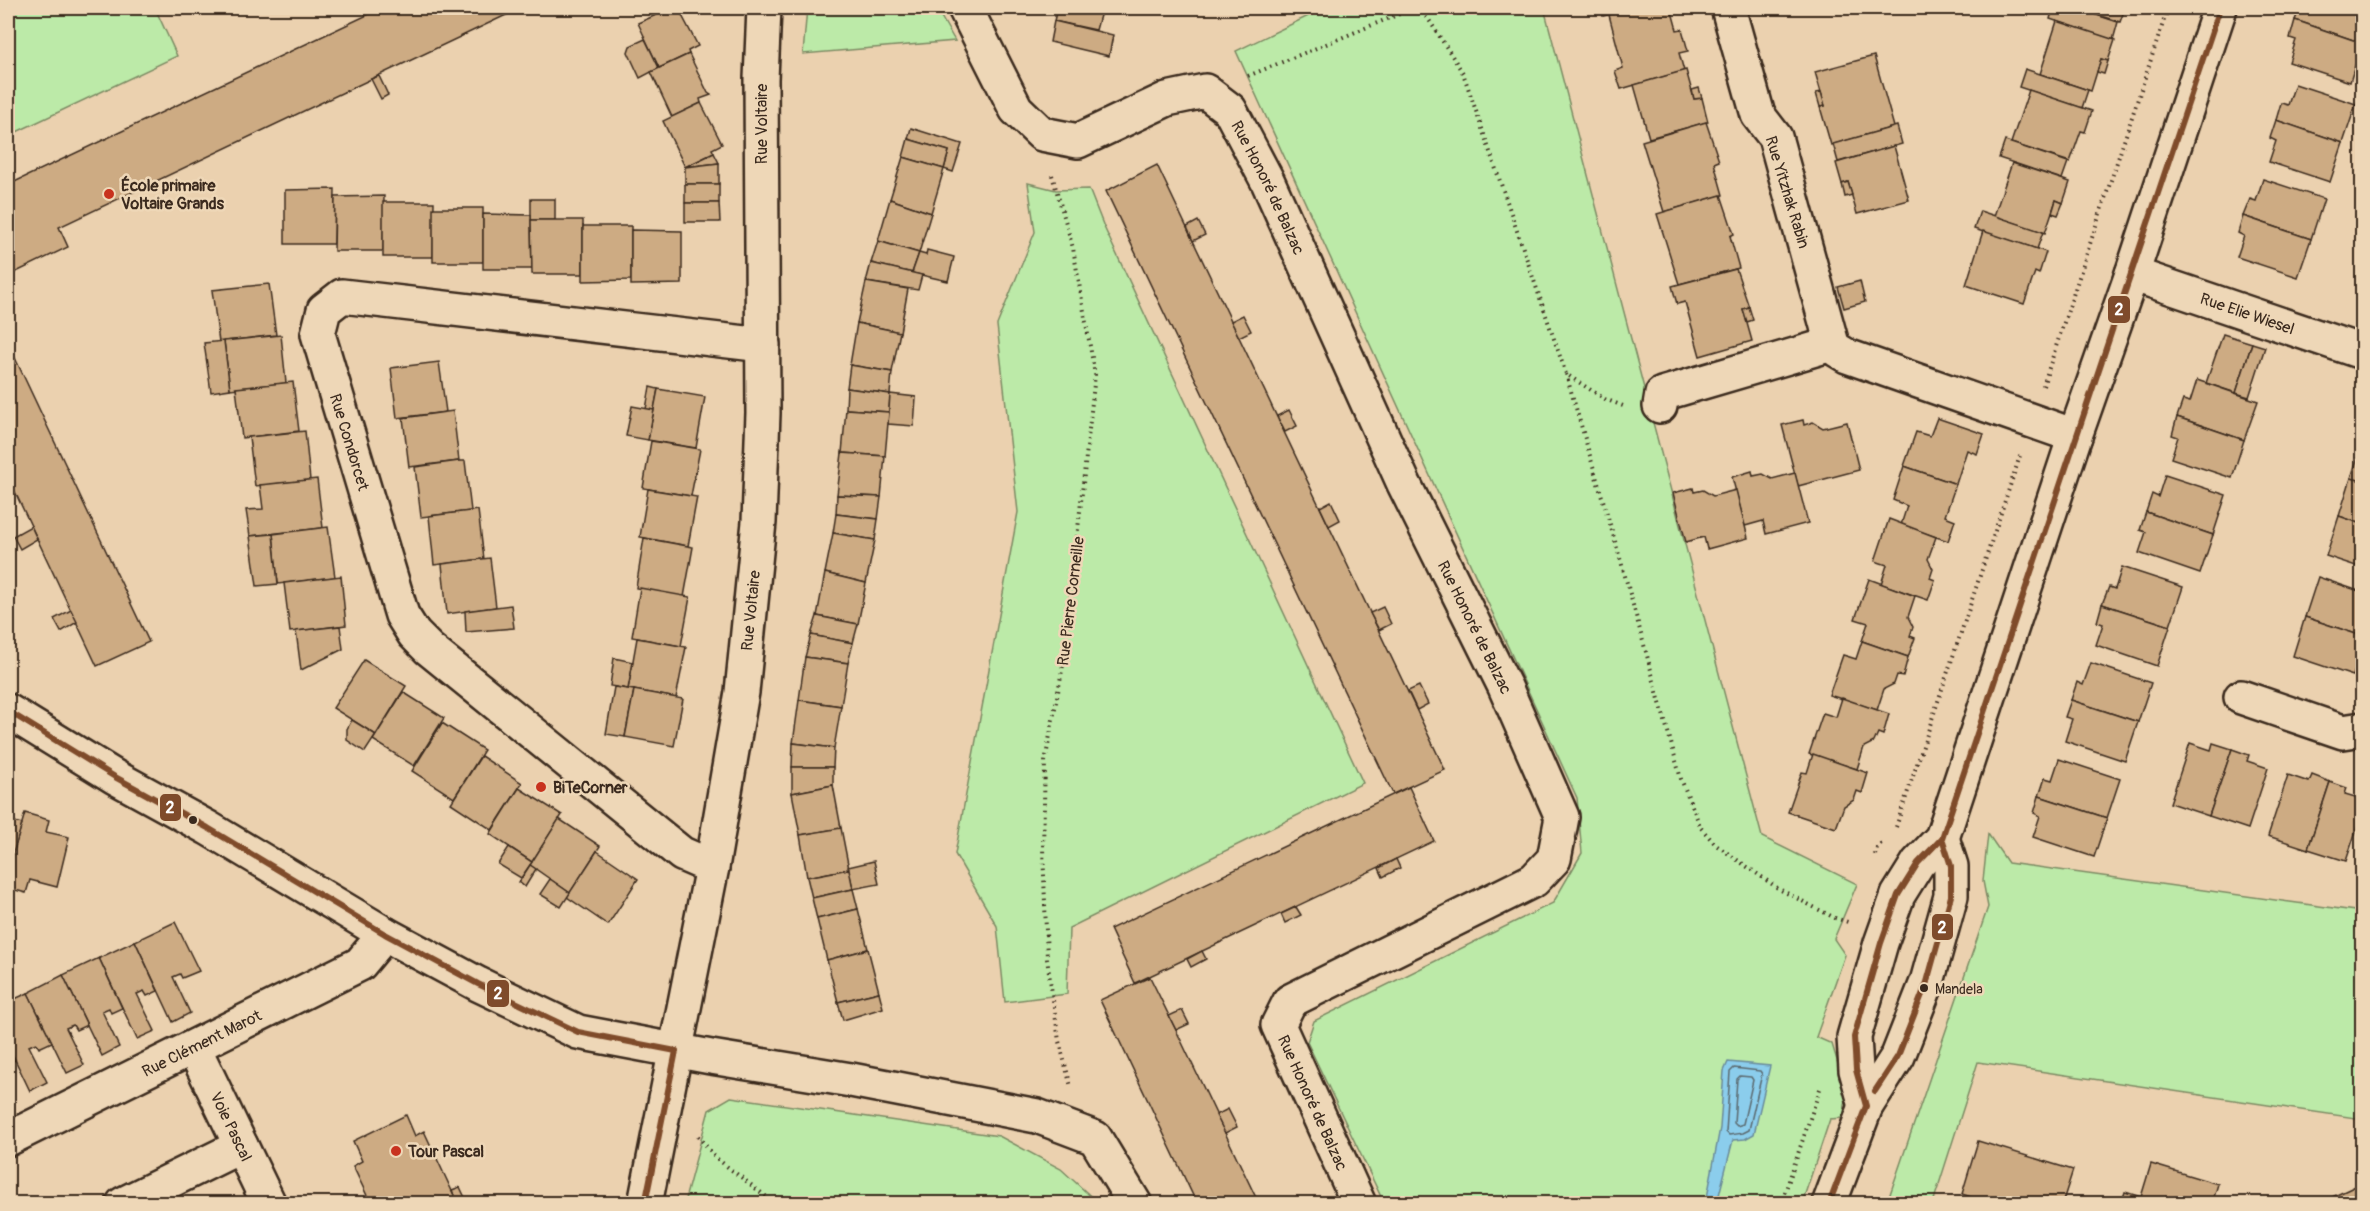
<svg xmlns="http://www.w3.org/2000/svg" width="2370" height="1211" font-family="Pangolin,sans-serif">
	<style>
		.green { fill: #bceaa8; stroke: #7c8a63; stroke-width: 1.5 }
		.water { fill: #8bcdec; stroke: #6b8c9a; stroke-width: 1.5 }
		.lines { fill: none; stroke-linecap: round; stroke-linejoin: round }
		.shore { stroke: #5b6b70; stroke-width: 1.5 }
		.building { fill: #cdab83; stroke: #3b2a1e; stroke-width: 1.5 }
		.minor-casing { stroke: #3b2a1e; stroke-width: 38 }
		.path { stroke: #3b2a1e; stroke-width: 4; stroke-dasharray: 1.5 4.5; stroke-linecap: butt }
		.minor { stroke: #eed7b7; stroke-width: 33 }
		.bus-1-casing { stroke: #eed7b7; stroke-width: 10 }
		.bus-1 { stroke: #7f4b2b; stroke-width: 6 }
		.poi-dot { fill: #c8321e; stroke: #eed7b7; stroke-width: 2 }
		.bus-dot { fill: #3b2a1e; stroke: #eed7b7; stroke-width: 2 }
		.labels { text-anchor: middle; stroke-width: 5; stroke-linejoin: round; paint-order: stroke }
		.bus-label { font-size: 14px; fill: #3b2a1e; stroke: #eed7b7; text-anchor: start }
		.street-label { font-size: 16px; fill: #3b2a1e; stroke: #eed7b7 }
		.poi-label { font-size: 16px; font-weight: bold; fill: #3b2a1e; stroke: #eed7b7; text-anchor: start }
		.line-badge { stroke: #eed7b7; stroke-width: 2 }
		.badge-label { font-size: 16px; text-anchor: middle; font-weight: bold; fill: #fff }
	</style>
	<rect width="100%" height="100%" fill="#ebd1af"/>
	<filter id="ink" filterUnits="userSpaceOnUse"><feTurbulence type="fractalNoise" baseFrequency=".0167" numOctaves="2"/><feDisplacementMap in="SourceGraphic" scale="12" xChannelSelector="R" yChannelSelector="G"/><feConvolveMatrix kernelMatrix="1 2 1 2 8 2 1 2 1" color-interpolation-filters="sRGB"/></filter>
	<g filter="url(#ink)">
		<g class="green">
			<path d="M8 8H155L177 56 8 136Z"/>
			<path d="M807 8H936L955 41 803 54Z"/>
			<path d="M1325 8H1544L1762 837 1857 884 1834 939 1845 955 1816 1037 1832 1044 1847 1093 1843 1118 1830 1119 1802 1203H1384L1307 1042 1314 1021 1553 903 1582 853 1577 798 1236 51Z"/>
			<path d="M1028 183 1056 190 1089 189 1104 227 1363 783 1069 928 1067 994 1005 1002 997 926 955 854 1018 512 997 325 1035 232Z"/>
			<path d="M1988 834 2008 863 2362 912V1119L1978 1062 1933 1203H1887L1988 907 1983 881Z"/>
			<path d="M731 1097 999 1136 1061 1169 1098 1203H684L709 1110Z"/>
		</g>
		<path class="water" d="M1728 1062 1770 1066 1754 1134 1745 1139 1733 1140 1717 1203H1706L1720 1128 1724 1071Z"/>
		<g class="lines">
			<g class="shore">
				<path d="M1734 1068 1760 1071 1762 1074 1749 1130 1743 1133 1729 1135 1726 1132 1730 1072Z"/>
				<path d="M1740 1076 1751 1077 1753 1080 1743 1124 1737 1126 1734 1123 1737 1079Z"/>
			</g>
		</g>
		<g class="building">
			<path d="M382 8H521L59 227 68 247 8 276V185Z"/>
			<path d="M672 8H678L698 46 688 51 689 54 659 68 638 23Z"/>
			<path d="M1057 8H1102L1096 30 1054 21Z"/>
			<path d="M1600 8H1634L1603 16Z"/>
			<path d="M1634 8H1671L1677 30 1682 29 1688 51 1679 53 1684 71 1621 89 1615 71 1623 68 1609 15Z"/>
			<path d="M2053 8H2075L2118 22 2113 40 2050 19Z"/>
			<path d="M2075 8H2125L2120 22Z"/>
			<path d="M2300 8H2362V43L2295 20Z"/>
			<path d="M2295 20 2362 43 2350 82 2289 62 2296 40 2290 38Z"/>
			<path d="M1054 21 1113 35 1109 56 1050 42Z"/>
			<path d="M2057 21 2115 40 2108 61 2101 59 2091 91 2040 74Z"/>
			<path d="M645 39 659 68 640 78 628 52 630 46Z"/>
			<path d="M689 54 708 93 711 95 700 99 701 103 672 117 651 72Z"/>
			<path d="M1874 56 1894 127 1831 145 1820 107 1825 106 1815 72Z"/>
			<path d="M2101 59 2108 61 2104 74 2097 72Z"/>
			<path d="M2025 69 2088 90 2082 108 2019 87Z"/>
			<path d="M1686 70 1694 99 1702 98 1708 122 1649 138 1634 85Z"/>
			<path d="M379 76 388 95 381 99 371 79Z"/>
			<path d="M2295 84 2356 104 2343 143 2276 120 2281 103 2288 105Z"/>
			<path d="M1699 88 1702 98 1694 99 1692 90Z"/>
			<path d="M2029 90 2092 111 2085 132 2081 131 2070 162 2011 143Z"/>
			<path d="M1821 92 1825 106 1820 107 1816 93Z"/>
			<path d="M701 103 722 144 712 149 714 153 685 167 663 121Z"/>
			<path d="M2276 120 2343 143 2330 182 2269 162 2276 141 2270 138Z"/>
			<path d="M1706 122 1719 161 1714 163 1723 195 1664 212 1642 141Z"/>
			<path d="M1897 126 1902 144 1838 162 1833 144Z"/>
			<path d="M911 128 962 144 953 172 944 169 949 151 908 139Z"/>
			<path d="M908 139 949 151 944 169 903 157Z"/>
			<path d="M2005 141 2068 162 2062 179 1999 158Z"/>
			<path d="M1894 146 1909 200 1857 214 1848 182 1842 184 1836 163Z"/>
			<path d="M714 153 719 163 685 167Z"/>
			<path d="M903 157 944 169 931 213 890 199Z"/>
			<path d="M719 163V184H685V167Z"/>
			<path d="M2012 163 2070 182 2063 203 2056 200 2045 233 1994 216Z"/>
			<path d="M1157 165 1445 770 1393 794 1106 191Z"/>
			<path d="M2263 179 2324 199 2311 239 2243 216 2250 199 2256 201Z"/>
			<path d="M1848 182 1852 195 1845 197 1842 184Z"/>
			<rect x="685" y="184" width="34" height="19"/>
			<path d="M335 189 334 244H285V190Z"/>
			<path d="M1721 195 1734 234 1730 236 1739 268 1679 284 1657 214Z"/>
			<path d="M384 196 383 251H334L335 197Z"/>
			<rect x="531" y="199" width="24" height="21"/>
			<path d="M890 199 931 213 919 253 878 241Z"/>
			<path d="M2056 200 2063 203 2058 215 2052 213Z"/>
			<path d="M383 202H434L433 257H383Z"/>
			<path d="M685 203H719L720 222H685Z"/>
			<rect x="433" y="208" width="50" height="54"/>
			<path d="M1980 211 2043 232 2037 249 1974 229Z"/>
			<path d="M483 214 531 215 532 269H483Z"/>
			<path d="M2243 216 2311 239 2298 277 2237 257 2244 236 2238 233Z"/>
			<path d="M531 220H583V274H532Z"/>
			<path d="M1198 221 1205 235 1193 241 1187 227Z"/>
			<path d="M583 226H631V280L583 281Z"/>
			<path d="M631 230 682 231V284L631 285Z"/>
			<path d="M1983 231 2046 252 2039 274 2035 272 2024 304 1966 285Z"/>
			<path d="M878 241 919 253 912 273 871 263Z"/>
			<path d="M927 250 954 257 948 281 912 273 919 253 926 255Z"/>
			<path d="M871 263 922 275 918 290 866 282Z"/>
			<path d="M1736 269 1749 307 1743 309 1752 341 1700 356 1685 302 1677 304 1672 286Z"/>
			<path d="M1860 281 1865 302 1844 308 1838 287Z"/>
			<path d="M866 282 908 289 900 332 857 323Z"/>
			<path d="M269 284 276 335 219 342 212 290Z"/>
			<path d="M1749 307 1753 320 1747 322 1743 309Z"/>
			<path d="M1243 315 1251 331 1239 337 1231 321Z"/>
			<path d="M857 323 900 332 892 372 850 365Z"/>
			<path d="M2223 334 2252 343 2236 393 2206 383Z"/>
			<path d="M281 335 286 383 230 389 224 341Z"/>
			<path d="M224 341 230 389 211 392 204 343Z"/>
			<path d="M8 343 149 642 97 666 8 477Z"/>
			<path d="M2252 343 2265 347 2249 397 2236 393Z"/>
			<path d="M439 362 446 412 397 418 391 368Z"/>
			<path d="M850 365 892 372 890 394 847 388Z"/>
			<path d="M2197 380 2258 401 2244 440 2177 417 2183 400 2190 402Z"/>
			<path d="M293 382 299 431 242 438 236 388Z"/>
			<path d="M650 387 658 389 654 410 646 409Z"/>
			<path d="M847 388 890 394 889 412 846 409Z"/>
			<path d="M658 389 705 397 696 448 648 440Z"/>
			<path d="M890 394 916 397 914 426 888 424Z"/>
			<path d="M632 406 654 410 648 440 626 436Z"/>
			<path d="M846 409 889 412 885 456 842 453Z"/>
			<path d="M1289 410 1297 426 1285 432 1277 416Z"/>
			<path d="M453 411 459 461 409 467 403 418Z"/>
			<path d="M2177 417 2244 440 2232 478 2171 458 2178 437 2172 435Z"/>
			<path d="M1937 418 1984 434 1977 454 1967 450 1956 484 1904 466 1916 432 1930 436Z"/>
			<path d="M1803 420 1804 425 1813 422 1823 428 1847 422 1859 470 1798 486 1782 425Z"/>
			<path d="M305 431 310 480 255 486 249 437Z"/>
			<path d="M651 441 700 449 691 496 643 488Z"/>
			<path d="M2362 444V481L2351 478Z"/>
			<path d="M842 453 885 456 881 497 837 495Z"/>
			<path d="M459 461H465L471 511 421 517 415 467Z"/>
			<path d="M1904 466 1956 484 1945 516 1955 520 1948 541 1901 525 1907 506 1893 500Z"/>
			<path d="M1752 471 1753 476 1763 474 1772 479 1795 473 1808 523 1766 534 1763 521 1745 526 1732 477Z"/>
			<path d="M2165 475 2226 495 2213 535 2146 512 2152 494 2158 497Z"/>
			<path d="M2351 478 2362 481V524L2339 516Z"/>
			<path d="M317 479 323 528 250 536 246 510 263 509 260 485Z"/>
			<path d="M1693 488 1694 492 1703 490 1713 496 1736 490 1748 538 1707 549 1704 537 1686 542 1673 493Z"/>
			<path d="M648 489 697 497 688 546 640 537Z"/>
			<path d="M837 495 881 497 878 519 836 514Z"/>
			<path d="M1331 501 1340 520 1329 526 1320 507Z"/>
			<path d="M478 510 484 559 434 565 429 516Z"/>
			<path d="M2146 512 2213 535 2200 574 2139 553 2146 532 2140 530Z"/>
			<path d="M836 514 878 519 875 540 833 533Z"/>
			<path d="M2339 516 2362 524V568L2326 556Z"/>
			<path d="M1889 519 1936 537 1928 559 1933 569 1930 578 1935 580 1928 600 1881 584 1887 565 1875 561Z"/>
			<path d="M31 526 37 539 20 549 13 536Z"/>
			<path d="M328 527 335 577 278 584 273 534Z"/>
			<path d="M833 533 875 540 866 583 825 573Z"/>
			<path d="M273 534 278 584 257 586 250 536Z"/>
			<path d="M644 538 693 547 684 597 636 588Z"/>
			<path d="M490 558 496 607 447 614 442 564Z"/>
			<path d="M2122 567 2183 587 2170 626 2102 604 2109 587 2115 589Z"/>
			<path d="M825 573 866 583 858 624 817 616Z"/>
			<path d="M341 576 346 625 290 632 284 583Z"/>
			<path d="M2318 577 2362 592V636L2305 617Z"/>
			<path d="M1869 579 1915 596 1908 617 1913 627 1910 636 1915 638 1908 657 1862 641 1868 623 1855 619Z"/>
			<path d="M640 588 690 597 681 646 632 637Z"/>
			<path d="M2102 604 2170 626 2157 666 2096 645 2103 624 2097 622Z"/>
			<path d="M511 605 514 628 466 632 465 611Z"/>
			<path d="M1383 607 1391 624 1379 630 1370 613Z"/>
			<path d="M71 610 77 622 61 632 54 619Z"/>
			<path d="M817 616 858 624 853 643 811 635Z"/>
			<path d="M2305 617 2362 636V655L2360 654 2353 676 2293 656Z"/>
			<path d="M340 626 343 649 301 670 296 631Z"/>
			<path d="M811 635 853 643 848 663 805 657Z"/>
			<path d="M637 638 686 647 676 698 628 689Z"/>
			<path d="M1862 641 1908 657 1903 676 1897 675 1894 684 1884 689 1877 710 1829 695 1843 655 1856 659Z"/>
			<path d="M805 657 848 663 841 706 799 700Z"/>
			<path d="M614 658 633 662 628 689 610 686Z"/>
			<path d="M364 660 406 686 376 735 333 708Z"/>
			<path d="M2091 663 2151 683 2138 722 2071 700 2077 682 2083 685Z"/>
			<path d="M1419 686 1428 704 1417 710 1408 691Z"/>
			<path d="M614 687 634 690 625 737 606 734Z"/>
			<path d="M634 690 683 699 674 746 625 737Z"/>
			<path d="M403 692 444 718 414 766 373 740Z"/>
			<path d="M1842 698 1889 714 1883 735 1878 733 1874 742 1864 747 1857 769 1809 754 1823 713 1836 717Z"/>
			<path d="M799 700 841 706 834 748 793 743Z"/>
			<path d="M2071 700 2138 722 2125 761 2065 741 2072 719 2065 717Z"/>
			<path d="M352 720 376 735 365 752 347 740V729Z"/>
			<path d="M442 723 484 750 454 798 412 771Z"/>
			<path d="M793 743 834 748 833 767H792Z"/>
			<path d="M2190 743 2211 750 2213 743 2232 749 2209 816 2170 803Z"/>
			<path d="M2232 749 2249 755 2247 761 2268 768 2248 829 2209 816Z"/>
			<path d="M1813 754 1868 773 1862 793 1857 791 1854 800 1844 806 1836 828 1788 812 1802 772 1807 773Z"/>
			<path d="M481 756 522 783 492 830 451 803Z"/>
			<path d="M2059 759 2120 779 2107 818 2039 796 2045 778 2052 780Z"/>
			<path d="M792 767H833V785L792 793Z"/>
			<path d="M2288 775 2309 782 2312 775 2330 782 2308 849 2268 836Z"/>
			<path d="M2330 782 2347 788 2345 794 2362 799V813L2346 861 2308 849Z"/>
			<path d="M833 785 841 828 800 835 792 793Z"/>
			<path d="M1409 787 1434 841 1135 983 1110 929Z"/>
			<path d="M519 788 562 815 532 862 490 834Z"/>
			<path d="M2039 796 2107 818 2094 857 2033 837 2040 816 2034 813Z"/>
			<path d="M25 813 49 820 46 832 69 837 57 887 30 880 26 893 8 888V870Z"/>
			<path d="M559 819 600 846 570 893 530 865Z"/>
			<path d="M8 820 22 824 8 870Z"/>
			<path d="M841 828 849 869 807 877 800 835Z"/>
			<path d="M509 847 532 862 521 878 498 864Z"/>
			<path d="M597 851 638 879 608 925 567 897Z"/>
			<path d="M1396 859 1400 868 1383 877 1379 868Z"/>
			<path d="M874 861 879 884 853 889 848 867Z"/>
			<path d="M530 865 536 869 525 887 519 882Z"/>
			<path d="M849 869 853 889 812 898 807 877Z"/>
			<path d="M550 879 570 893 561 907 540 894Z"/>
			<path d="M853 889 858 909 817 919 812 898Z"/>
			<path d="M1296 907 1301 915 1285 923 1281 914Z"/>
			<path d="M858 909 868 949 827 960 817 919Z"/>
			<path d="M175 922 199 971 182 978 180 974 173 977 190 1013 173 1022 135 941Z"/>
			<path d="M135 941 158 991 147 996 144 991 137 994 155 1031 137 1039 99 958Z"/>
			<path d="M868 949 879 992 838 1002 827 960Z"/>
			<path d="M1202 951 1206 959 1191 967 1187 959Z"/>
			<path d="M99 958 122 1008 111 1013 109 1008 102 1011 119 1047 102 1056 63 975Z"/>
			<path d="M63 975 87 1025 76 1030 73 1025 66 1028 84 1065 67 1073 28 993Z"/>
			<path d="M1150 977 1176 1030 1259 1204H1197L1100 1000Z"/>
			<path d="M879 992 883 1008 843 1020 838 1002Z"/>
			<path d="M28 993 52 1042 39 1048 36 1043 29 1046 47 1082 30 1091 8 1045V1002Z"/>
			<path d="M1182 1010 1189 1024 1176 1030 1169 1016Z"/>
			<path d="M8 1045 15 1060 8 1063Z"/>
			<path d="M1228 1109 1237 1127 1225 1133 1216 1115Z"/>
			<path d="M406 1115 415 1136 424 1131 458 1204H371L353 1166 362 1161 353 1141Z"/>
			<path d="M1978 1141 2073 1170 2062 1204H1991L1962 1194Z"/>
			<path d="M2151 1164 2218 1184 2212 1204H2121L2125 1192 2141 1197Z"/>
			<path d="M2362 1183V1204H2325L2324 1201Z"/>
			<path d="M460 1187 468 1204H458L452 1190Z"/>
		</g>
		<g class="lines">
			<defs>
				<g id="minor">
					<path id="s1" d="M965 8 1016 109 1042 134 1078 141 1167 99 1205 91 1230 110 1268 182 1404 484 1505 687 1562 817 1554 859 1534 880 1290 1001 1278 1025 1359 1204"/>
					<path d="M1728 8 1758 115 1775 137 1832 344 1837 350 1847 356 2075 436"/>
					<path id="s2" d="M2132 274 2362 352"/>
					<path d="M1660 406 1662 394 1832 344"/>
					<path d="M2241 697 2343 732 2362 729"/>
					<path d="M8 711 115 777 208 828 385 934 478 984 578 1032 711 1057 851 1080 1037 1116 1095 1138 1135 1204"/>
					<path d="M712 867 682 854 429 649 414 634 402 615 318 334 324 310 342 296 763 345"/>
					<path id="s3" d="M194 1048 269 1204"/>
					<path d="M1866 1106 1856 1070 1854 1037 1881 943 1898 895 1918 863 1942 838 2075 436 2132 274 2220 8"/>
					<path id="s4" d="M8 1139 360 964 385 934"/>
					<path d="M123 1204 241 1146"/>
					<path id="s5" d="M645 1204 712 867 742 692 759 522 763 413 761 79 764 8"/>
					<path d="M1829 1204 1866 1106 1898 1056 1927 982 1951 896V866L1942 838"/>
				</g>
			</defs>
			<use href="#minor" class="minor-casing"/>
			<g class="path">
				<path d="M1417 8 1429 20 1463 73 1566 374 1605 399 1623 406"/>
				<path d="M1248 76 1414 8"/>
				<path d="M1052 175 1073 248 1095 375 1063 665 1045 762 1043 848 1047 959 1059 1041 1071 1087"/>
				<path d="M1566 374 1622 565 1681 779 1701 828 1716 845 1779 889 1835 918 1848 922"/>
				<path d="M2043 386 2168 8"/>
				<path d="M1896 827 2020 456"/>
				<path d="M1875 855 1877 848 1883 841"/>
				<path d="M698 1136 716 1158 776 1204"/>
				<path d="M1781 1204 1820 1089"/>
			</g>
			<use href="#minor" class="minor"/>
			<defs>
				<g id="bus-1">
					<path d="M8 711 115 777 208 828 385 934 478 984 578 1032 676 1051"/>
					<path d="M1875 1091 1898 1056 1927 982 1951 896V866L1943 841"/>
					<path d="M645 1204 676 1051"/>
					<path d="M1829 1204 1866 1106 1856 1070 1854 1037 1881 943 1898 895 1918 863 1942 838 2220 8"/>
				</g>
			</defs>
			<use href="#bus-1" class="bus-1-casing"/>
			<use href="#bus-1" class="bus-1"/>
		</g>
	</g>
	<g class="poi-dot">
		<circle cx="109" cy="194" r="6"/>
		<circle cx="541" cy="787" r="6"/>
		<circle cx="396" cy="1151" r="6"/>
	</g>
	<g class="bus-dot">
		<circle cx="193" cy="820" r="5"/>
		<circle cx="1924" cy="988" r="5"/>
	</g>
	<g class="labels">
		<g class="bus-label">
			<text x="1935" y="994">Mandela</text>
		</g>
		<g class="street-label">
			<text transform="translate(761 124) rotate(-90)" y="6">Rue Voltaire</text>
			<text dy="6" stroke="none"><textPath href="#s1" startOffset="441">Rue Honoré de Balzac</textPath></text>
			<text transform="translate(1788 192) rotate(73)" y="6">Rue Yitzhak Rabin</text>
			<text dy="6" stroke="none"><textPath href="#s2" startOffset="122">Rue Elie Wiesel</textPath></text>
			<text transform="translate(350 442) rotate(73)" y="6">Rue Condorcet</text>
			<text transform="translate(1070 601) rotate(-83)" y="6">Rue Pierre Corneille</text>
			<text dy="6" stroke="none"><textPath href="#s5" startOffset="603">Rue Voltaire</textPath></text>
			<text dy="6" stroke="none"><textPath href="#s1" startOffset="927">Rue Honoré de Balzac</textPath></text>
			<text dy="6" stroke="none"><textPath href="#s4" startOffset="216">Rue Clément Marot</textPath></text>
			<text dy="6" stroke="none"><textPath href="#s1" startOffset="1592">Rue Honoré de Balzac</textPath></text>
			<text dy="6" stroke="none"><textPath href="#s3" startOffset="87">Voie Pascal</textPath></text>
		</g>
		<g class="poi-label">
			<text x="121" y="191">École primaire<tspan x="121" dy="18">Voltaire Grands</tspan></text>
			<text x="553" y="793">BiTeCorner</text>
			<text x="408" y="1157">Tour Pascal</text>
		</g>
	</g>
	<g class="line-badge">
		<rect x="2107" y="295" width="24" height="29" rx="6" fill="#7f4b2b"/>
		<rect x="159" y="793" width="23" height="29" rx="6" fill="#7f4b2b"/>
		<rect x="1931" y="913" width="23" height="28" rx="6" fill="#7f4b2b"/>
		<rect x="486" y="979" width="24" height="29" rx="6" fill="#7f4b2b"/>
	</g>
	<g class="badge-label">
		<text x="2119" y="315">2</text>
		<text x="170" y="813">2</text>
		<text x="1942" y="933">2</text>
		<text x="498" y="999">2</text>
	</g>
	<rect width="2370" height="1211" fill="none" stroke="#eed7b7" stroke-width="30"/>
	<rect x="15" y="15" width="2340" height="1181" fill="none" stroke="#3b2a1e" stroke-width="2" filter="url(#ink)"/>
</svg>
